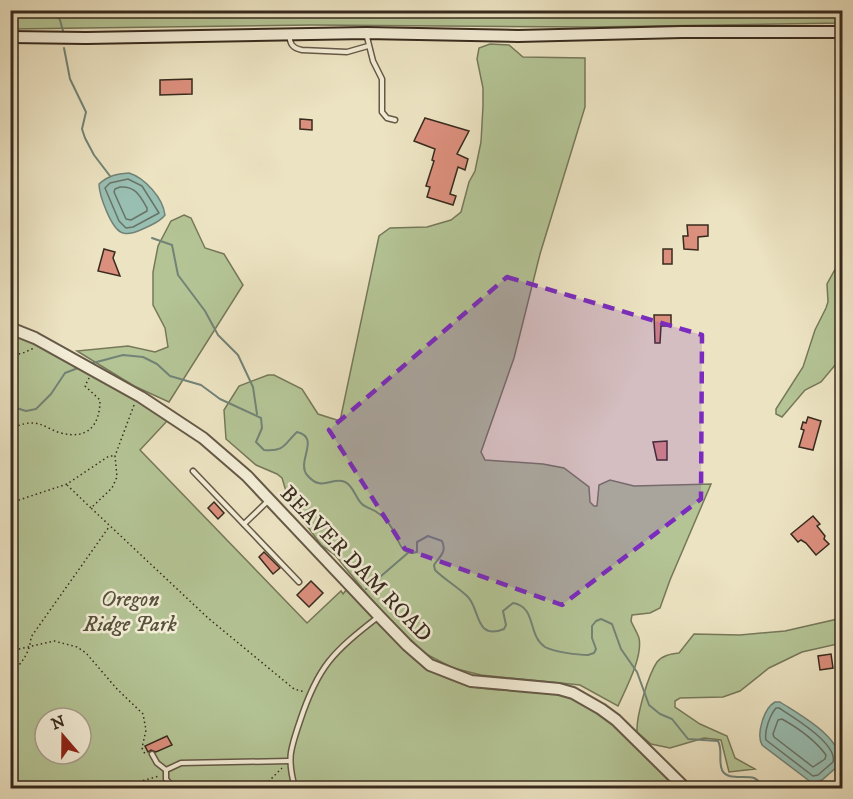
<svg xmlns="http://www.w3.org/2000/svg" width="853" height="799" font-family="'IM FELL DW Pica',serif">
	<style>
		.green { fill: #b4c495; stroke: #76785a; stroke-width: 1.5; fill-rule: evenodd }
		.water { fill: #99beb2; stroke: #728377; stroke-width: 1.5 }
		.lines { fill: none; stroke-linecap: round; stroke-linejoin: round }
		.shore { stroke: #687468; stroke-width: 1.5 }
		.stream { stroke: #728377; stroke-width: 2 }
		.building { fill: #db8f7d; stroke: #382b1e; stroke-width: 1.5 }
		.service-casing { stroke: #655947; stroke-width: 7 }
		.tertiary-casing { stroke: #655947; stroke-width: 14 }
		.secondary-casing { stroke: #382b1e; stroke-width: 14 }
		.path { stroke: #382b1e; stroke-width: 1.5; stroke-dasharray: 1.5 3; stroke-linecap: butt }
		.service { stroke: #f3edd7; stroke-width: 4 }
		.tertiary { stroke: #f3edd7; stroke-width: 10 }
		.secondary { stroke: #f3edd7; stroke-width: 10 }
		.marked { fill: #7b2cbf; fill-opacity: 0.2; stroke: #7b2cbf; stroke-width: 4.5; stroke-dasharray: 12 8; stroke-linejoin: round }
		.labels { text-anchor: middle; stroke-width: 5; stroke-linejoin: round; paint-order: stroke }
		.street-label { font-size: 22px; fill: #382b1e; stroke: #f3edd7 }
		.park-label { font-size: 22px; font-style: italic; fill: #57513c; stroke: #f3edd7 }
	</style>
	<rect width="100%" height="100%" fill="#ece3c2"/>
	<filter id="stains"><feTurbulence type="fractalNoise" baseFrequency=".00333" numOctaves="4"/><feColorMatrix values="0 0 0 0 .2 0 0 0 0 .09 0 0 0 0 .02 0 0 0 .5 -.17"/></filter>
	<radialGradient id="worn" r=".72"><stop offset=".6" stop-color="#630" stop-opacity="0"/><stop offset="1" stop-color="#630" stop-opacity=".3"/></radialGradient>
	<g class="green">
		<path d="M842 10V23L590 27 312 25 10 29 11 10Z"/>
		<path d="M490 44 509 45 523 57 585 58V107L540 254 514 358 481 452 485 460 543 464 564 468 589 487 590 502 594 506H597L599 485 610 480 634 486 711 484 670 580 660 608 650 613 632 615 631 621C633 626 637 632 639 638 643 657 626 688 618 706L580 685 481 675 453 668 424 653 375 604 335 555 321 545 289 501 282 478 277 474 256 465 226 439 224 410 239 386 268 375H274L302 389 318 414 340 421 379 236 390 228 427 227 451 220 461 212 469 182 475 171 481 142 483 106V88L477 59 479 48Z"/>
		<path d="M184 215 191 218 205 248 224 254 243 285 169 402 134 386 77 351 128 346 155 352 168 347 165 328 153 305V272L158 246 171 221Z"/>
		<path d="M842 248V365L836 364 821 382 805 390 782 417 776 414V409L803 367 815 330 826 308 828 302 827 284 839 262Z"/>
		<path d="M11 332 33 341 135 399 168 420 140 450 307 623 341 591 343 594 347 589C390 634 423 683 489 689 515 692 545 689 570 698 611 712 648 759 678 788H11ZM45 718H81V754H45Z"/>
		<path d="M842 618V643L802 652 769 668 740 691 723 697 680 698 675 701V707L700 724 727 736 735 758 755 769 729 772 721 740 704 738 670 748 651 744 637 732C636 717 648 675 657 662 663 655 671 654 679 653L694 634 740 635 785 631Z"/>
	</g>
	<g class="water">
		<path d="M129 173C145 178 163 198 165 215 160 222 153 224 145 228 138 231 131 235 123 233 111 230 99 194 99 184 109 175 117 174 129 173Z"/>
		<path d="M775 702H780C798 714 846 739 839 765L822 780 812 783 762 745C756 734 764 708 775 702Z"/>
	</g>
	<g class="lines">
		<g class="shore">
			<path d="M128 179 142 186 159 213 133 227 126 228 119 221 105 188 110 183Z"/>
			<path d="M120 187C136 186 140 196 147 208V211L131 220 126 219 114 192 115 189Z"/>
			<path d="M776 708H779C793 717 838 744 833 762L818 775 813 776 766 740C764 731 770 715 776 708Z"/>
			<path d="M782 719C798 728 815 740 826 755L825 759 813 767 774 737 773 734 778 720Z"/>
		</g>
		<g class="stream">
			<path d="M52 10 60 20 63 31"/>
			<path d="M64 48 70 79 86 112 82 129 85 138 94 155 110 176"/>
			<path d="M152 238 172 245 178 275 205 311 218 335 238 355 253 387 257 414"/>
			<path d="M89 364 123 355 143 357 157 364 170 376 201 385 220 399 261 418 262 428 256 442 264 450C285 452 284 444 297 432 321 438 296 461 307 475 322 493 332 476 345 482 354 486 355 498 362 504 366 508 373 509 378 513 384 517 389 523 393 530 399 540 401 557 417 552V542L428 536 442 541C447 552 440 556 434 565L435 570C445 580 458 587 468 597 480 609 475 641 504 629L506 625 503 611 513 603C537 607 527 635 545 647 554 652 578 655 588 655L594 653 596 649 592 638V626L596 621 601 619 612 624 621 649 637 672 649 705 660 714 672 719 688 739 718 741C723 750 718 760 722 770 727 781 745 775 754 778 759 780 762 785 765 788"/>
			<path d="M10 406 26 411 36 409 51 394 65 373 78 368"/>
			<path d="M366 589 409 552"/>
		</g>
	</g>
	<g class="building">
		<path d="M192 79V94L160 95V80Z"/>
		<path d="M425 118 469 131 457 154 468 159 465 170 458 167 450 194 456 196 453 205 427 197 430 187 426 186 434 161 432 160 435 149 414 141Z"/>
		<path d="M300 119 312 120V130L300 129Z"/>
		<path d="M687 225H708V236L698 237V250L684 249 683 236H688Z"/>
		<path d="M104 249 115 252 113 258 120 276 98 271Z"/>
		<rect x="663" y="249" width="9" height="15"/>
		<path d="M654 315H671V326H661L660 343H655Z"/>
		<path d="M808 417 821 421 813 450 799 447 804 430 801 429 803 422 806 423Z"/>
		<path d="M667 441V460H657L653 442Z"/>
		<path d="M214 502 224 513 218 519 208 508Z"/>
		<path d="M813 516 820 524 817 526 825 536 824 539 829 544 816 555 806 543 801 540 798 542 791 534Z"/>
		<path d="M264 552 280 568 273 574 259 557Z"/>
		<path d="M311 581 323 593 309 607 297 595Z"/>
		<path d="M831 654 833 668 820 670 818 656Z"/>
		<path d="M167 736 172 745 156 752 151 750 148 752 145 746Z"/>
	</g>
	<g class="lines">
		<defs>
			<g id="service">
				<path d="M366 33 373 61 382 79V112L387 118 395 120"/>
				<path d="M289 34C290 44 292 48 302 50L347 52 368 46"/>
				<path d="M193 471 299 582"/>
				<path d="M244 524 269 500"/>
				<path d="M152 754 157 763 166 770"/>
				<path d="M173 788 166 779V770L181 763 289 761"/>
				<path d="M295 788C287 759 290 750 300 721 318 666 333 652 378 617"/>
			</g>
			<path id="tertiary" d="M10 328 35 338 141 397 203 438 247 476 379 616 407 645 430 665 471 681 559 689 573 693 601 709 616 720 685 788"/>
			<path id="secondary" d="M10 37 86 38 366 33 518 36 682 32H842"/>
		</defs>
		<use href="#service" class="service-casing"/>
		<use href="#tertiary" class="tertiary-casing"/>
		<use href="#secondary" class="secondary-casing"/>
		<g class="path">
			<path d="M10 356 23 353 34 348"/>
			<path d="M134 405 115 456 117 477 112 488 91 508 208 618 294 689 305 692"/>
			<path d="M10 429C19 425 29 421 39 424 46 426 53 431 61 433 88 440 100 425 100 400L85 386 89 378"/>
			<path d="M67 485 91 508"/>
			<path d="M10 503 67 484 109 456H114"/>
			<path d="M10 651 54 641 77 647 86 653 117 689 143 714 146 730 142 748 146 756"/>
			<path d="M10 674C22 664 30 652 31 637L109 527"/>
			<path d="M232 786 237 785 243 788"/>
			<path d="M117 788 159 776"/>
			<path d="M262 788 282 768"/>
		</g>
		<use href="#service" class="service"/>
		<use href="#tertiary" class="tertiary"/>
		<use href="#secondary" class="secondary"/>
	</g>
	<path class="marked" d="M507 277 702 335 701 499 562 605 405 549 329 430Z"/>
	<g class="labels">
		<g class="street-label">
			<text transform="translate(357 563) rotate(46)" y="8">BEAVER DAM ROAD</text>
		</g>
		<g class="park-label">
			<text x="130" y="606">Oregon<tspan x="130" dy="25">Ridge Park</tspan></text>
		</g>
	</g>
	<rect width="853" height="799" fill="none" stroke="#ece3c2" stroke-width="36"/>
	<rect x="12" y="12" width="829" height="775" fill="none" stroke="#382b1e" stroke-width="3"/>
	<rect x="18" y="18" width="817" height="763" fill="none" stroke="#382b1e" stroke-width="1.5"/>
	<g transform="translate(63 736) rotate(340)"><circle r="28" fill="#f3edd7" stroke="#a89f8d" stroke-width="1.5"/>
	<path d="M0-4.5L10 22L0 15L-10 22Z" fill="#8f2418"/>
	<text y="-9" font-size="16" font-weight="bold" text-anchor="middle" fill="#382b1e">N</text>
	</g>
	<rect width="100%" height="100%" filter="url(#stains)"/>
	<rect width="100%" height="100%" fill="url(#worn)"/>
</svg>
